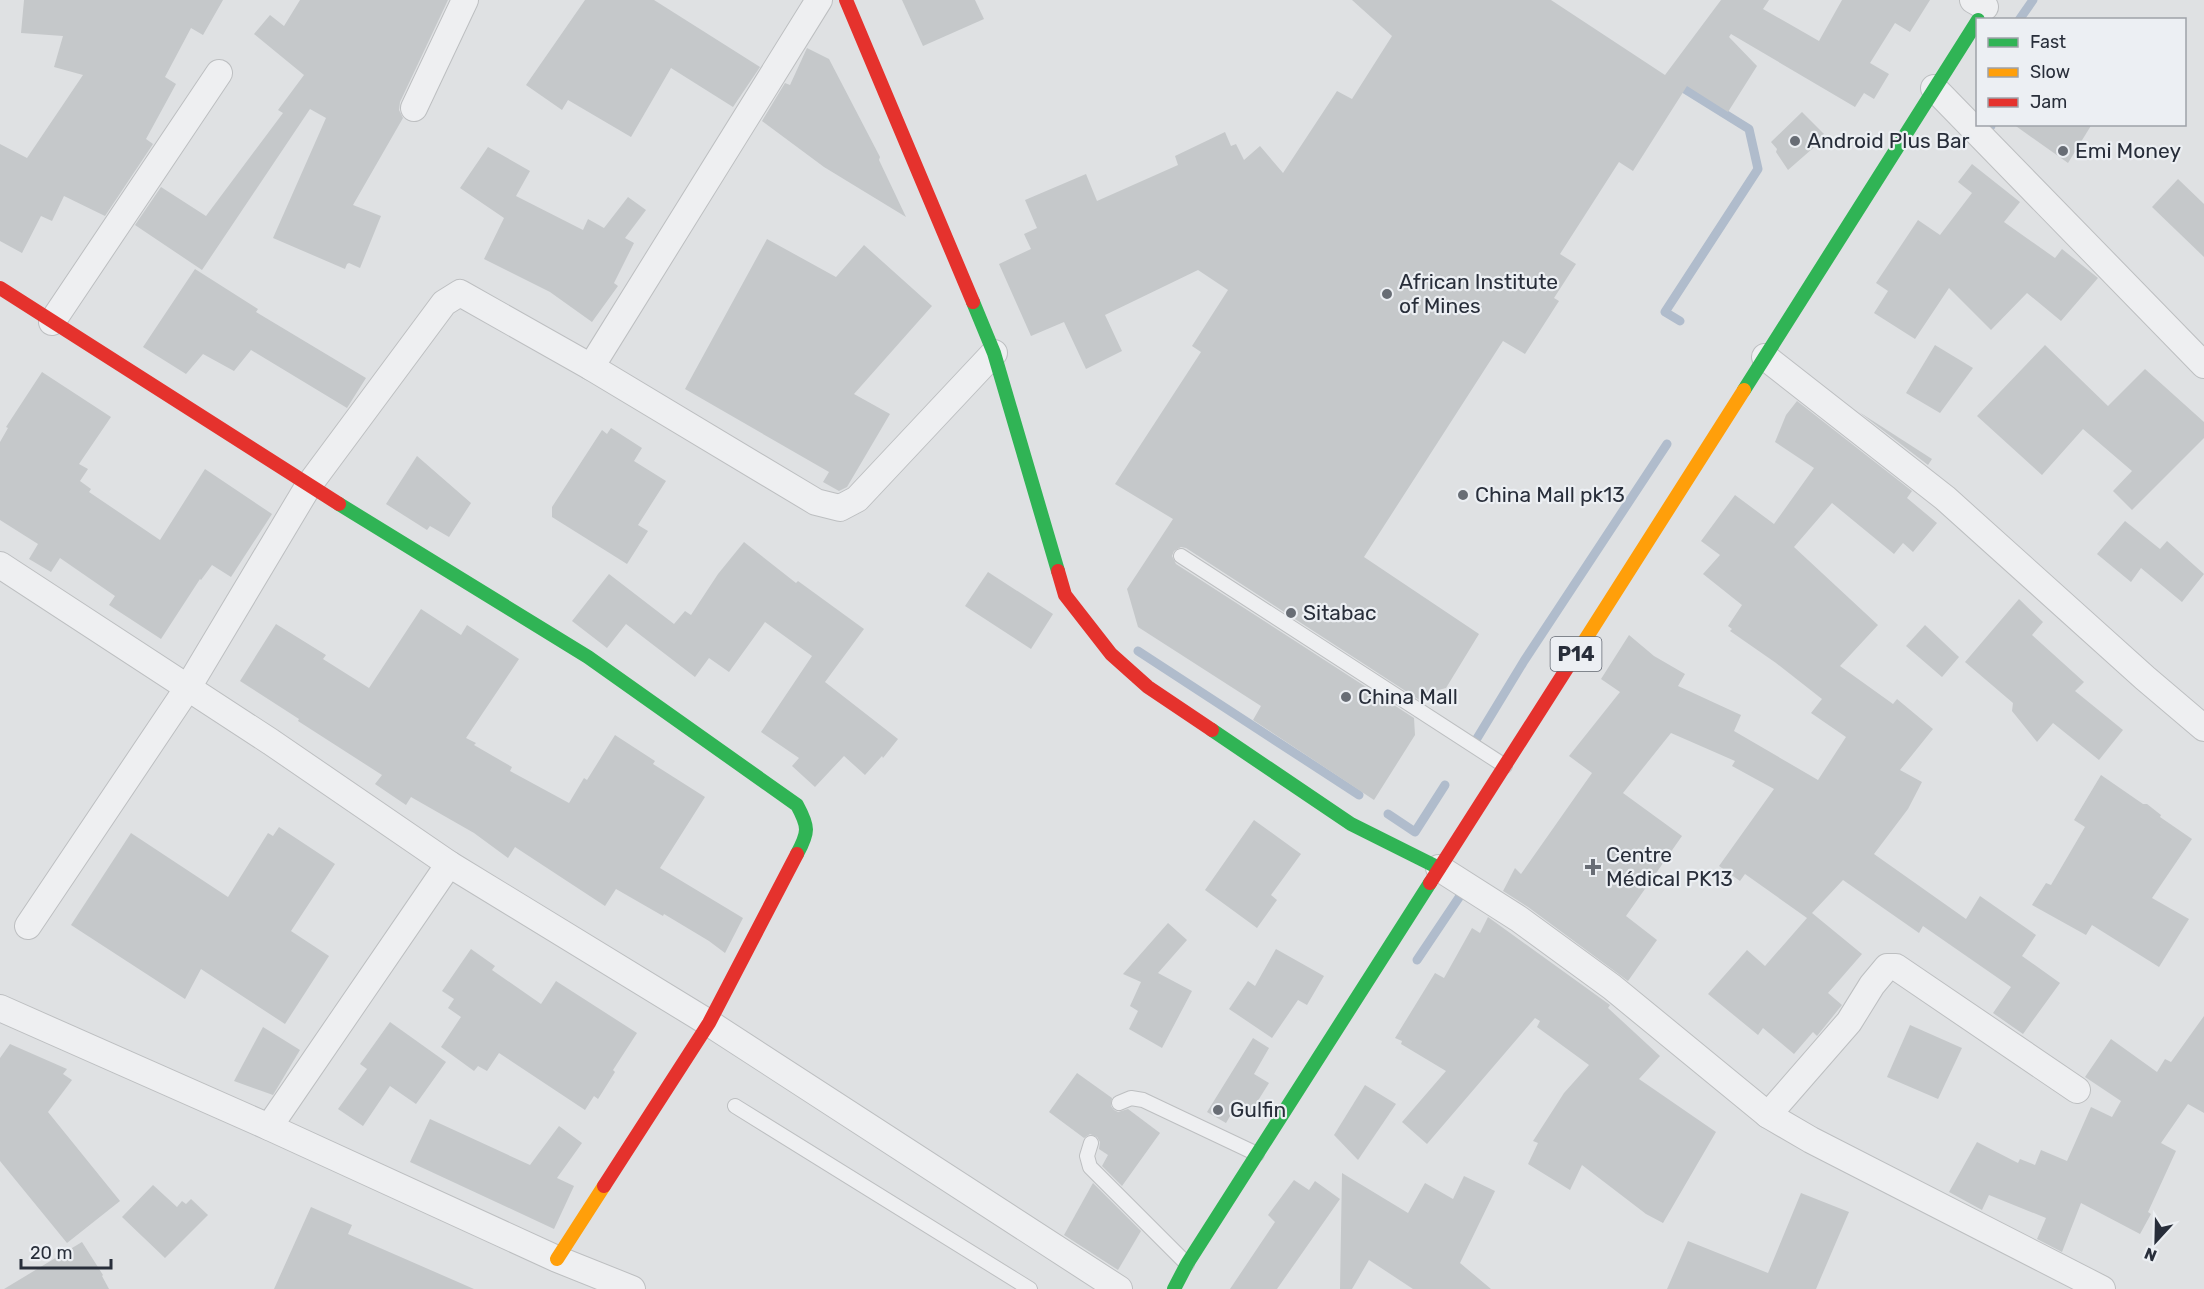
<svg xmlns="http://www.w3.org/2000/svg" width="2204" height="1289" font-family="Rubik,sans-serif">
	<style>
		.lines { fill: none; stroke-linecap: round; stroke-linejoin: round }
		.stream { stroke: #b0bccc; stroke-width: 9 }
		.building { fill: #c5c8ca }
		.lane-casing { stroke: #bdbfc1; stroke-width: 16 }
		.street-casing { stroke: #bdbfc1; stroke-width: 28 }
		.lane { stroke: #eeeff1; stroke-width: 14 }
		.street { stroke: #eeeff1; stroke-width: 26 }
		.fast { stroke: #30b455; stroke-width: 14 }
		.slow { stroke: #ff9f0a; stroke-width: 14 }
		.jam { stroke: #e5322d; stroke-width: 14 }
		.poi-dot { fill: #686d75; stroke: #eceff3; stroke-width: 2 }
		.labels { text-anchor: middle; stroke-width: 4.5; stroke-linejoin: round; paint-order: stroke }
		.shield { fill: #eceff3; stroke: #636872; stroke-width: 1.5 }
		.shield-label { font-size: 20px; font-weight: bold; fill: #282e3a }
		.poi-label { font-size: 21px; fill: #282e3a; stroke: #eceff3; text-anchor: start }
	</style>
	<rect width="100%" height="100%" fill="#dfe1e3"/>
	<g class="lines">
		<g class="stream">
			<path d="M2019 20 2033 0"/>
			<path d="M1675 83 1749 129 1758 169 1665 312 1680 321"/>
			<path d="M1990 124 1991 126"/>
			<path d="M1138 651 1359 795"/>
			<path d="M1476 740 1524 661 1667 444"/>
			<path d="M1388 814 1415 832 1445 785"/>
			<path d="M1417 960 1462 893"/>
		</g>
	</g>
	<g class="building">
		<path d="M24 0H223L203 35 191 28 165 77 176 84 146 139 153 144 105 216 64 196 52 221 41 216 22 253 0 241V144L27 158 83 75 54 67 63 36 21 33Z"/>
		<path d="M300 0H448L400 102 399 110 403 118 353 205 381 216 360 268 349 263 347 264 345 269 273 238 326 118 310 109 202 270 135 225 161 187 206 216 283 113 278 110 304 75 254 34 270 15 284 26Z"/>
		<path d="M585 0H654L760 67 733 107 671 68 631 137 568 100 562 110 526 85Z"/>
		<path d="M902 0H975L984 19 923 46Z"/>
		<path d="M1352 0H1551L1665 75 1721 0H1769L1763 9 1819 41 1842 0H1930L1910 32 1895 23 1870 63 1889 74 1874 99 1864 93 1855 107 1731 34 1729 37 1757 66 1728 112 1687 86 1633 171 1619 162 1560 254 1576 264 1554 298 1559 301 1525 354 1503 341 1364 557 1479 634 1446 688 1431 692 1424 703 1186 548 1181 547 1174 551 1172 556 1176 564 1414 718 1415 735 1374 800 1253 720 1261 706 1138 627 1127 589 1173 519 1115 484 1201 352 1192 346 1228 290 1198 270 1105 315 1122 351 1086 369 1064 322 1031 336 999 264 1031 249 1024 234 1037 228 1025 200 1086 174 1097 201 1178 165 1175 156 1225 132 1231 146 1236 144 1244 160 1260 146 1283 173 1337 91 1352 99 1392 36Z"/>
		<path d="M807 48 829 59 880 157 879 160 906 217 824 167 762 121 785 83 790 85Z"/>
		<path d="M1802 112 1824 134 1817 140 1820 142 1788 170 1776 152 1777 149 1771 142Z"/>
		<path d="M2013 124H2092L2068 163Z"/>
		<path d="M488 147 530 171 516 196 583 230 588 219 604 228 628 197 646 210 625 238 634 243 614 283 618 286 592 322 550 292 484 259 504 218 460 188Z"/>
		<path d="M1972 164 2020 202 2004 222 2055 258 2062 249 2098 278 2061 321 2027 293 1991 330 1949 288 1915 339 1874 313 1888 291 1876 283 1918 220 1940 235 1972 193 1958 182Z"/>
		<path d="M2178 179 2204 204V257L2152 207Z"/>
		<path d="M767 239 836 277 864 245 932 306 854 394 890 414 847 487 839 491 823 482 829 472 685 389Z"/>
		<path d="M195 269 258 309 256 312 366 378 347 408 251 350 234 371 203 354 186 374 143 347Z"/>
		<path d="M1935 345 1973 368 1940 413 1906 393Z"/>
		<path d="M2045 345 2108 406 2145 369 2204 422V438L2132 510 2113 491 2132 471 2083 429 2042 475 1977 416Z"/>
		<path d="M42 372 111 417 79 464 88 469 80 481 91 489 89 492 160 540 205 469 272 514 231 577 212 565 201 580 200 579 161 639 109 605 115 596 60 558 51 572 29 559 38 544 0 520V442L8 428 6 427Z"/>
		<path d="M1797 401 1912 491 1907 498 1937 523 1913 552 1903 543 1894 554 1832 503 1794 547 1878 625 1840 666 1893 704 1897 699 1933 729 1900 770 1922 782 1908 809 1874 854 1966 919 1980 896 2036 935 2022 956 2060 983 2023 1034 1993 1013 2011 987 1923 926 1919 933 1843 880 1812 913 1862 954 1828 993 1842 1005 1817 1036 1813 1032 1794 1054 1763 1028 1758 1035 1708 994 1747 950 1765 966 1807 918 1745 874 1740 881 1719 866 1774 789 1732 766 1735 761 1671 733 1623 793 1682 836 1626 916 1657 940 1628 981 1528 907 1503 891 1515 868 1521 874 1592 773 1569 756 1620 692 1601 679 1629 635 1654 656 1685 674 1678 686 1741 715 1734 731 1818 780 1846 737 1811 713 1822 699 1776 663 1730 631 1732 629 1728 626 1742 605 1703 574 1720 555 1701 541 1735 495 1774 524 1814 468 1775 442 1786 415Z"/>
		<path d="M1859 412 1932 459 1928 465Z"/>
		<path d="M611 428 642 448 634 461 666 481 638 525 648 531 627 564 552 517V507L602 430 607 434Z"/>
		<path d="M417 456 471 503 449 537 430 526 427 530 386 504Z"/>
		<path d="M2125 521 2160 549 2167 541 2204 574 2182 602 2141 568 2131 582 2097 554Z"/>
		<path d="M744 542 796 583 798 581 864 629 825 682 898 739 883 758 882 756 865 775 844 756 815 787 792 766 799 758 761 732 812 656 765 622 729 672 709 658 695 677 626 624 607 648 572 621 609 574 674 624 685 611 691 615 718 574Z"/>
		<path d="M988 572 1053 614 1031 649 965 606Z"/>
		<path d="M2019 599 2043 622 2032 635 2084 682 2075 691 2123 730 2099 760 2053 723 2037 742 2012 711 2013 703 1965 662Z"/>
		<path d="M421 609 461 635 467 625 519 659 466 738 476 743 474 745 512 767 510 771 569 803 584 778 587 780 615 735 655 761 653 764 705 797 660 868 743 918 725 953 709 941 664 914 663 916 616 889 605 906 515 847 508 858 474 833 411 797 406 805 375 784 382 775 298 721 299 719 240 681 276 624 326 655 323 659 369 688Z"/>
		<path d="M1925 625 1959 657 1942 677 1906 646Z"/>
		<path d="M2101 775 2143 804H2147L2161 815 2160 817 2192 839 2152 898 2189 919 2159 967 2092 925 2086 935 2032 905 2046 883 2051 885 2085 827 2074 820Z"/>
		<path d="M1254 820 1301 854 1271 895 1277 900 1257 928 1205 890Z"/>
		<path d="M279 827 335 864 291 931 329 956 285 1024 201 969 185 999 71 925 131 833 228 897 268 833 273 836Z"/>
		<path d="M1488 917 1610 1005 1608 1008 1660 1056 1639 1079 1716 1132 1663 1223 1646 1214 1582 1165 1570 1190 1528 1164 1538 1143 1533 1141 1564 1093 1589 1065 1537 1027 1540 1021 1535 1018 1427 1144 1402 1122 1446 1071 1401 1044 1402 1041 1395 1038 1435 973 1444 978 1472 928 1480 933Z"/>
		<path d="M1168 923 1187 940 1158 973 1192 991 1162 1048 1129 1029 1138 1011 1130 1006 1141 982 1123 974Z"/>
		<path d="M471 949 495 966 492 970 541 1004 556 981 637 1033 613 1070 615 1072 598 1099 594 1096 585 1110 499 1053 487 1071 478 1066 474 1071 441 1047 461 1017 448 1008 454 999 442 991Z"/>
		<path d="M1276 949 1324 976 1307 1005 1298 1000 1272 1038 1229 1009 1248 981 1255 986Z"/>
		<path d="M2204 1016V1113L2188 1104 2161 1143 2176 1151 2148 1212 2151 1214 2140 1234 2081 1203 2062 1252 2037 1239 2046 1218 1989 1195 1982 1210 1949 1192 1977 1142 2018 1163 2020 1159 2035 1165 2041 1150 2067 1161 2091 1107 2112 1117 2121 1101 2085 1077 2111 1039 2157 1072 2165 1059 2171 1062Z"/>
		<path d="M390 1022 446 1062 416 1104 390 1086 363 1126 338 1109 367 1069 360 1064Z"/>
		<path d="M1910 1025 1962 1048 1938 1099 1887 1077Z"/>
		<path d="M263 1027 300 1050 273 1095 234 1081Z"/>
		<path d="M1253 1038 1269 1048 1254 1074 1269 1083 1249 1115 1236 1106 1226 1123 1207 1112Z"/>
		<path d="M10 1044 67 1069 63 1074 72 1080 48 1112 120 1201 67 1243 0 1161V1058Z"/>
		<path d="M1077 1073 1112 1098 1111 1106 1114 1110 1118 1112 1128 1109 1160 1133 1122 1186 1102 1166 1108 1155 1099 1149 1100 1142 1097 1137 1090 1134 1084 1138 1049 1112Z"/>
		<path d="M1365 1085 1396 1104 1358 1160 1334 1135Z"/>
		<path d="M430 1119 530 1165 559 1126 582 1143 557 1178 574 1186 554 1229 410 1162Z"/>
		<path d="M1342 1173 1408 1213 1425 1183 1453 1199 1464 1176 1495 1191 1460 1263 1491 1289H1413L1369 1260 1352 1289H1340Z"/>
		<path d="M1294 1180 1309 1190 1315 1181 1340 1199 1277 1289H1230L1275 1222 1268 1215Z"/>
		<path d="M1093 1183 1141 1231 1118 1270 1064 1235Z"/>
		<path d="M153 1185 177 1207 182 1201 186 1204 191 1199 208 1215 165 1258 122 1217Z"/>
		<path d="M1801 1193 1849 1212 1816 1289H1667L1688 1241 1768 1273Z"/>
		<path d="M311 1207 352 1225 348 1234 474 1289H274Z"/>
		<path d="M82 1242 103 1275 102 1276 109 1289H4Z"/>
	</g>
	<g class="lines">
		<defs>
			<g id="lane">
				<path d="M1181 556 1505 766"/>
				<path d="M1119 1103 1131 1098 1143 1100 1257 1154"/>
				<path d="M735 1106 1030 1289"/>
				<path d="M1091 1143 1087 1156 1090 1167 1187 1264"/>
			</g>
			<g id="street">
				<path d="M1973 0 1985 7"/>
				<path d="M1934 88 2204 365"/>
				<path d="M414 108 465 0"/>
				<path d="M52 322 219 73"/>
				<path d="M1765 357 1945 498 2145 678 2204 728"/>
				<path d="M591 367 819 0"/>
				<path d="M0 565 271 742 449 864 709 1023 1119 1289"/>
				<path d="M1439 868 1519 919 1612 987 1768 1115 1811 1140 2102 1289"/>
				<path d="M28 926 187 689 309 485 444 303 460 293 591 367 816 502 840 508 857 499 994 353"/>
				<path d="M0 1008 269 1127 557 1259 632 1289"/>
				<path d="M1768 1115 1849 1022 1872 985 1887 967H1896L2077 1090"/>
				<path d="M269 1127 449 864"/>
			</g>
		</defs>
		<use href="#lane" class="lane-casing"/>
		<use href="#street" class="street-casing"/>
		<use href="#lane" class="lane"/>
		<use href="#street" class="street"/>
		<g class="fast">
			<path d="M973 302 994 353 1058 571"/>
			<path d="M1744 390 1978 20"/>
			<path d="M339 504 588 657 797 805C809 827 809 832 797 854"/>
			<path d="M1212 730 1351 824 1439 868"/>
			<path d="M1174 1289 1187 1264 1430 883"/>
		</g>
		<g class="slow">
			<path d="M1578 651 1744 390"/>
			<path d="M557 1259 604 1186"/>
		</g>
		<g class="jam">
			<path d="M846 0 973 302"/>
			<path d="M0 288 339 504"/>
			<path d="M1058 571 1065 595 1111 654 1148 687 1212 730"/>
			<path d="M1430 883 1578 651"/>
			<path d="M604 1186 709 1023 797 854"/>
		</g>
	</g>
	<g class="poi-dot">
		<circle cx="1795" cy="141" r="6"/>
		<circle cx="2063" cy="151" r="6"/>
		<circle cx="1387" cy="294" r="6"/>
		<circle cx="1463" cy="495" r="6"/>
		<circle cx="1291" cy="613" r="6"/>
		<circle cx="1346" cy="697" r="6"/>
		<path d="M1590 858h6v6h6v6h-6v6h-6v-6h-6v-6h6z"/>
		<circle cx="1218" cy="1110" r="6"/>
	</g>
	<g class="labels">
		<rect class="shield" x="1550.5" y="637" width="51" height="34" rx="4.5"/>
		<g class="shield-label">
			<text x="1576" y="661">P14</text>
		</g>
		<g class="poi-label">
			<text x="1807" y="148">Android Plus Bar</text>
			<text x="2075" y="158">Emi Money</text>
			<text x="1399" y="289">African Institute<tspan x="1399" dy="24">of Mines</tspan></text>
			<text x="1475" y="502">China Mall pk13</text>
			<text x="1303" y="620">Sitabac</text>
			<text x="1358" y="704">China Mall</text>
			<text x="1606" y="862">Centre<tspan x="1606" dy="24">Médical PK13</tspan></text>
			<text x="1230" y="1117">Gulfin</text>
		</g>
	</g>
	<rect x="1976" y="18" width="210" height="108" fill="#eceff3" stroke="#9ea2a9" stroke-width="1.5"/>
	<rect x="1988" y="38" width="30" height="9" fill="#30b455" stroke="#9ea2a9" stroke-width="1.5"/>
	<text x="2030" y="48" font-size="18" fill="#282e3a">Fast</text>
	<rect x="1988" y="68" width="30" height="9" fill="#ff9f0a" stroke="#9ea2a9" stroke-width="1.5"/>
	<text x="2030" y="78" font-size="18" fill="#282e3a">Slow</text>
	<rect x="1988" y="98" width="30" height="9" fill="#e5322d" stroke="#9ea2a9" stroke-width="1.5"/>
	<text x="2030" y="108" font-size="18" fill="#282e3a">Jam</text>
	<g transform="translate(2156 1241) rotate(202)" stroke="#eceff3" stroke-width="4.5" paint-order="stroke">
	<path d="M0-4.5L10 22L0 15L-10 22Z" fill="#282e3a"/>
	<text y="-9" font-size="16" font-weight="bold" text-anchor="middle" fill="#282e3a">N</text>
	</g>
	<path d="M21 1259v9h90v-9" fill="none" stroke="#282e3a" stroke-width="3"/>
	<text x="30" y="1259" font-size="18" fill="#282e3a" stroke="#eceff3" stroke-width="4.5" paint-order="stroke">20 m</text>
</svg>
